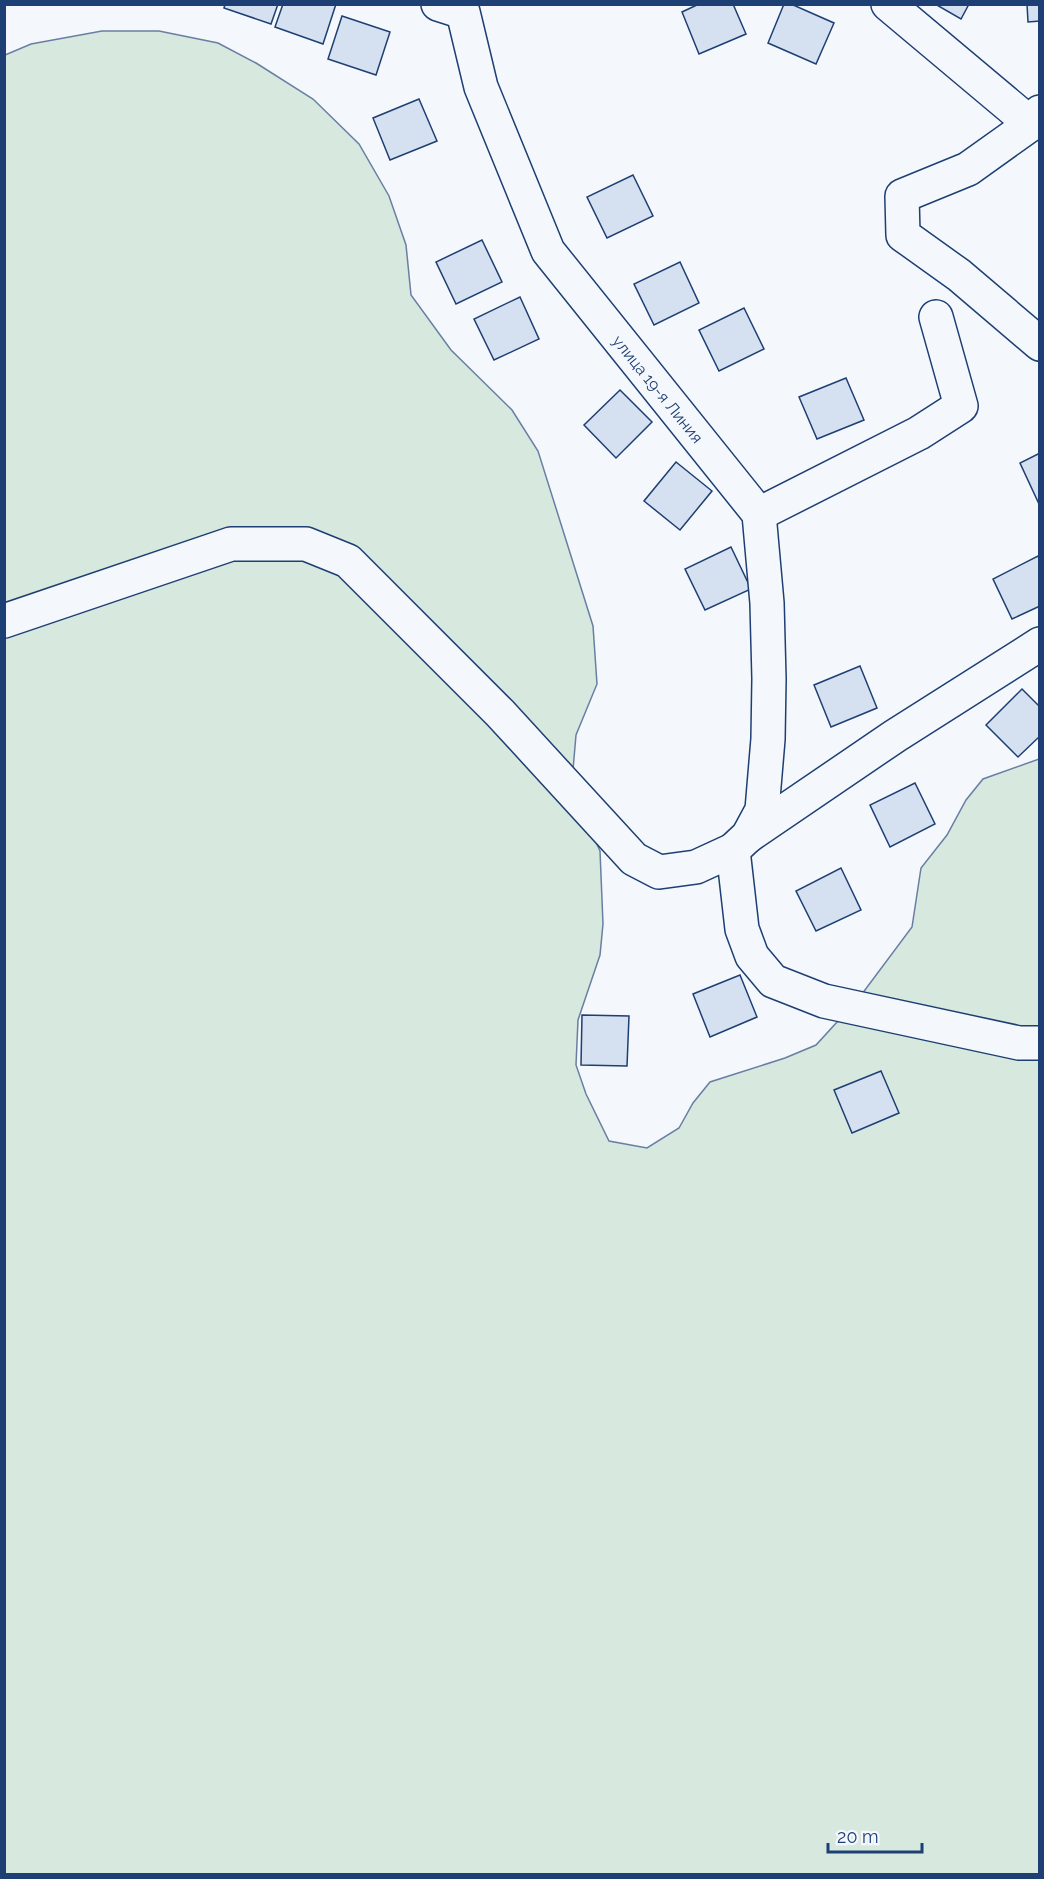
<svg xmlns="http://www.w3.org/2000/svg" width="1044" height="1879" font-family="Raleway,sans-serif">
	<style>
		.green { fill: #d7e8df; stroke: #687fa3; stroke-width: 1.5 }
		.building { fill: #d5e0f0; stroke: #1d3f73; stroke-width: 1.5 }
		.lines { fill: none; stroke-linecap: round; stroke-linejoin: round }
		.minor-casing { stroke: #1d3f73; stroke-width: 36 }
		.minor { stroke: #f4f7fb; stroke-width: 33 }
		.labels { text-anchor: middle; stroke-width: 4.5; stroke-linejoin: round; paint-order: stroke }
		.street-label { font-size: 16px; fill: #1d3f73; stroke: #f4f7fb }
	</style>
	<rect width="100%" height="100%" fill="#f4f7fb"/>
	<path class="green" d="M102 31H159L218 43 256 63 313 99 359 144 389 196 406 245 411 295 451 350 512 410 538 451 593 626 597 684 576 735 571 793 586 820 600 851 603 924 600 955 578 1020 576 1065 586 1094 609 1141 647 1148 679 1128 693 1103 710 1082 785 1058 816 1045 859 998 912 927 921 868 947 835 966 800 983 779 1039 759V1874H5V55L31 44Z"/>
	<g class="building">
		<path d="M225 4H278L271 24 224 8Z"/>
		<path d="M283 4H336L323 44 275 27Z"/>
		<path d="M699 4H733L746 34 699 54 682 12Z"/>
		<path d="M784 4H791L834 23 816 64 768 43Z"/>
		<path d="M935 4H969L961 19Z"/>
		<path d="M1027 4H1040V21L1028 22Z"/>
		<path d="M342 16 390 32 376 75 328 59Z"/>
		<path d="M419 99 437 141 390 160 373 118Z"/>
		<path d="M633 175 653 216 607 238 587 197Z"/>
		<path d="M482 240 502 282 456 304 436 262Z"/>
		<path d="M680 262 699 303 654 325 634 284Z"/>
		<path d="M520 297 539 339 494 360 474 319Z"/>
		<path d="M744 308 764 349 719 371 699 330Z"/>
		<path d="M846 378 864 420 817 439 799 397Z"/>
		<path d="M620 390 652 422 616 458 584 425Z"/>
		<path d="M1040 453V504H1039L1020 463Z"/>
		<path d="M676 462 712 491 680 530 644 501Z"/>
		<path d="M731 547 751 589 705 610 685 569Z"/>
		<path d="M1038 556 1040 560V606L1012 619 993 579Z"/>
		<path d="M860 666 877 708 831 727 814 685Z"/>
		<path d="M1022 689 1040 707V736L1018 757 986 725Z"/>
		<path d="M915 783 935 824 890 847 870 805Z"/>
		<path d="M841 868 861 910 816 931 796 891Z"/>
		<path d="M740 975 757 1017 710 1037 693 994Z"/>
		<path d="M582 1015 629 1016 627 1066 581 1065Z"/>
		<path d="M881 1071 899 1113 852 1133 834 1090Z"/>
	</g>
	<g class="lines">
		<defs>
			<g id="minor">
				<path d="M888 4 1031 124"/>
				<path d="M1040 112 1031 124 968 169 902 196 903 235 959 275 1040 344"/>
				<path d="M759 514 919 433 961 406 936 317"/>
				<path d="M4 621 231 544H306L348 561 500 713 634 859 659 872 696 867 733 850 748 836 762 810 768 739 769 679 767 603 759 514 548 251 481 87 463 12 438 4"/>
				<path d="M748 836 895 736 1040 644"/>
				<path d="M733 850 742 929 752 956 773 981 824 1001 1019 1043H1040"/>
			</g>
		</defs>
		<use href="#minor" class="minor-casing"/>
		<use href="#minor" class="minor"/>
	</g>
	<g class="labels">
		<g class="street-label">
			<text transform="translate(658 389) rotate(51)" y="6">улица 19-я Линия</text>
		</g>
	</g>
	<rect width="1044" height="1879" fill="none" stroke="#1d3f73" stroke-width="12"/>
	<path d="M828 1843v9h94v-9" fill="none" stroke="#1d3f73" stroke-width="3"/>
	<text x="837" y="1843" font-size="18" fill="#1d3f73" stroke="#f4f7fb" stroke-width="4.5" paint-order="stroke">20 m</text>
</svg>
